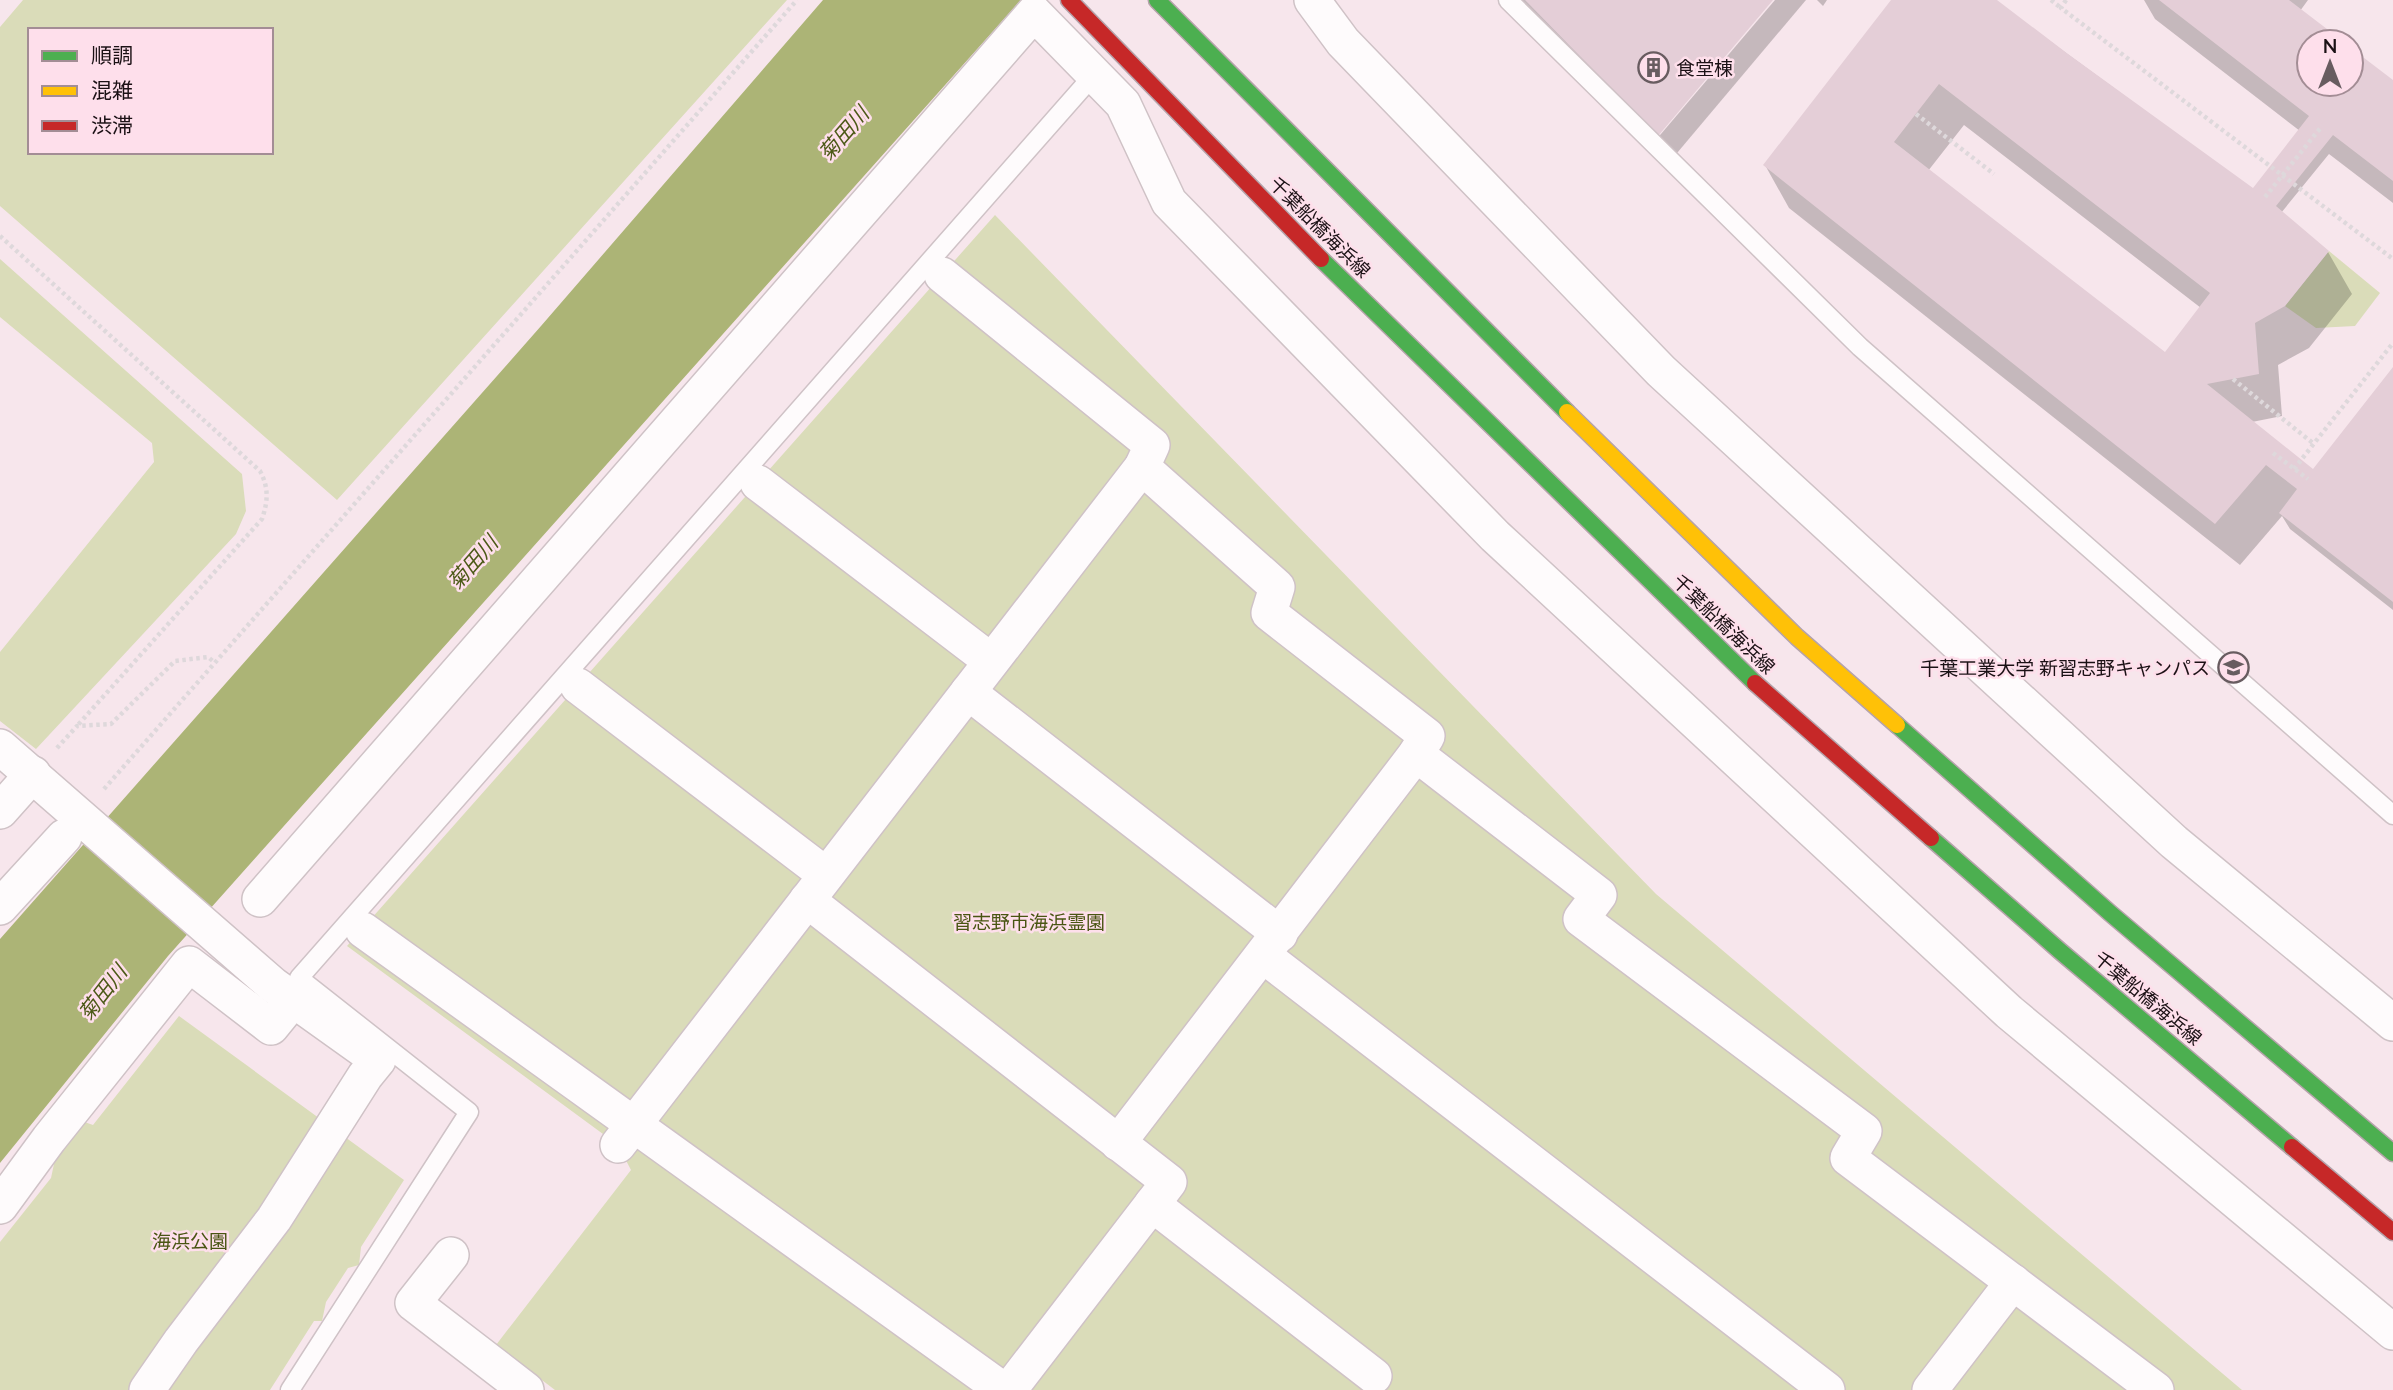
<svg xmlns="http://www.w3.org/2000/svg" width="2393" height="1390" font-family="Lato,'Noto Sans JP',sans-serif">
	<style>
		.green { fill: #dadcb9; fill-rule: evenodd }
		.water { fill: #acb476 }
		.shadow { fill: #0003; fill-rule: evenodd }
		.building { fill: #e4ced7; fill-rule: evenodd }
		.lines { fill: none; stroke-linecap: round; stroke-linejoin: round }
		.lane-casing { stroke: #cfc2c6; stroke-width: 21 }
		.street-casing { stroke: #cfc2c6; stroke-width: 38 }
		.fast-casing { stroke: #b5a3aa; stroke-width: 19 }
		.slow-casing { stroke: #b5a3aa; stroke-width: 19 }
		.jam-casing { stroke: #b5a3aa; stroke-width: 19 }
		.path { stroke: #ded8db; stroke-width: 4.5; stroke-dasharray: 3.5 3.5; stroke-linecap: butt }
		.lane { stroke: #fefbfc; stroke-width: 18 }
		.street { stroke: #fefbfc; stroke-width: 35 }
		.fast { stroke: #4caf50; stroke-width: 16 }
		.slow { stroke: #ffc107; stroke-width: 16 }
		.jam { stroke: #c62828; stroke-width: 16 }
		.labels { text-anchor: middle; stroke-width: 5; stroke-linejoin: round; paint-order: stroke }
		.poi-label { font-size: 19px; fill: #1b1115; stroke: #fedfeb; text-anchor: start }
		.street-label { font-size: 19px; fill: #1b1115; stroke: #fedfeb }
		.park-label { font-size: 19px; fill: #495512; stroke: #fedfeb }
		.water-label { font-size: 21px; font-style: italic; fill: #4d5a18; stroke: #fedfeb }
	</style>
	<rect width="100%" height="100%" fill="#f7e6ec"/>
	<g class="green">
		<path d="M23 0H787L337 500 0 206V27ZM30 30H271V152H30Z"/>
		<path d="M995 215 1656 894 2242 1390H555L496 1345 631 1170 618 1145 347 946Z"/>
		<path d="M2329 251 2380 293 2355 326 2316 328 2285 306Z"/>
		<path d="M0 259 242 474 246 511 236 534 36 749 0 721V652L154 462 152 443 0 317Z"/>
		<path d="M179 1016 404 1180 361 1247 359 1265 348 1268 326 1302 322 1321H314L270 1390H0V1242L51 1178 57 1150 76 1119 93 1125Z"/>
	</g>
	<path class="water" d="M823 0H1021L168 956 0 1163V939L541 326Z"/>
	<g class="shadow">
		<path d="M1517 0H1770L1653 139Z"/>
		<path d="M1775 0H1806L1672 159 1655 141Z"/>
		<path d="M1817 0H1827L1823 6Z"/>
		<path d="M1893 0H1994L2253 190 2300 131 2155 19 2144 0H2308L2300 11 2341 42H2309V84H2351V50L2393 82V203L2329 154 2281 213 2328 252 2352 294 2309 348 2278 365 2282 416 2252 422 2313 472 2393 370V610L2290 529 2282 516 2240 565 1789 208 1765 165ZM1964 125 2201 308 2165 354 1928 171Z"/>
	</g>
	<g class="building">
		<path d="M1525 0H1773L1658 136Z"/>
		<path d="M1891 0H1997L2068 54 2253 188 2309 116 2159 0H2289L2344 42H2309V84H2351V48L2393 80V181L2333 135 2276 206 2329 251 2285 306 2255 323 2259 374 2207 384 2313 469 2393 367V602L2279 513 2297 489 2266 465 2215 524 1763 165ZM1939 84 2210 293 2165 352 1894 142Z"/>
	</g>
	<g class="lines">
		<defs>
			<g id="lane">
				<path d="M1508 0 1860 347 2393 815"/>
				<path d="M290 1390 469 1112 299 978 1098 70"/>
			</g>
			<g id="street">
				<path d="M1312 0 1343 42 1661 371 2174 842 2393 1023"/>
				<path d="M942 275 1152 445 1142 467 1277 587 1269 613 1427 736 1416 754 1599 895 1581 919 1864 1131 1848 1158 2156 1390"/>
				<path d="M758 483 991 661"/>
				<path d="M578 686 826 875"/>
				<path d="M968 692 1280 934"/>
				<path d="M0 747 273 985 378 1060 365 1076 274 1219 181 1341 147 1390"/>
				<path d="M0 811 33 774"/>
				<path d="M260 899 1034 13 1123 104 1169 202 1495 536 2009 1012 2393 1332"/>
				<path d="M807 900 1169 1182 1009 1390"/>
				<path d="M0 907 64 837"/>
				<path d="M363 930 1003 1390"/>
				<path d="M1264 956 1827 1390"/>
				<path d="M1118 1143 1416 754"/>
				<path d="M618 1145 1142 467"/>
				<path d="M1152 1204 1374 1376"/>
				<path d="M0 1206 49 1139 189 964 271 1027 293 1000"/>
				<path d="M451 1255 413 1303 526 1390"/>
				<path d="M1930 1390 2013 1282"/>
			</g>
			<g id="fast">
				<path d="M1157 0 1567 412"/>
				<path d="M1321 259 1755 683"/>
				<path d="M1897 725 2110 913 2393 1153"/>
				<path d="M1931 838 2060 951 2292 1147"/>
			</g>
			<path id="slow" d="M1567 412 1797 637 1897 725"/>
			<g id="jam">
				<path d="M1069 0 1321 259"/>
				<path d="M1755 683 1931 838"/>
				<path d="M2292 1147 2393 1232"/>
			</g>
		</defs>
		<use href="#lane" class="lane-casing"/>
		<use href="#street" class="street-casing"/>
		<use href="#fast" class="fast-casing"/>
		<use href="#slow" class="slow-casing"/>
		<use href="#jam" class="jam-casing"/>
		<g class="path">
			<path d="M2051 0 2061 8"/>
			<path d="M2066 0 2061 8 2393 259"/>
			<path d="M1916 114 1994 174"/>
			<path d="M2265 197 2322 126"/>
			<path d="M0 236 260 471C269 488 268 501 262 519L77 726"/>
			<path d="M2233 379 2314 444"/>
			<path d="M2273 453 2308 479"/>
			<path d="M2294 469 2393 343"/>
			<path d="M57 748 77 726 111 724 175 661 208 657 214 662"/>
			<path d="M104 789 797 0"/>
		</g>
		<use href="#lane" class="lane"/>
		<use href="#street" class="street"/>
		<use href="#fast" class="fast"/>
		<use href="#slow" class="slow"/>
		<use href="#jam" class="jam"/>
	</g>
	<defs>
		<symbol id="building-ring" viewBox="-11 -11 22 22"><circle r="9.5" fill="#fedfeb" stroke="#685c60" stroke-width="1.5"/><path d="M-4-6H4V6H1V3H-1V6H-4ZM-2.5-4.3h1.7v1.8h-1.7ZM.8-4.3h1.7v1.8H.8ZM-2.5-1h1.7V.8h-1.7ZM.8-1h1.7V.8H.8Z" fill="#685c60"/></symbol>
		<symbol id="university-ring" viewBox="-11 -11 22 22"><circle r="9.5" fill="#fedfeb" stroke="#685c60" stroke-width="1.5"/><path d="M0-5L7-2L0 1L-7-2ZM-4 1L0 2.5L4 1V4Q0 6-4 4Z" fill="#685c60"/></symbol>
	</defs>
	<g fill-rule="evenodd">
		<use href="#building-ring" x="1636" y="50" width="35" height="35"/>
		<use href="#university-ring" x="2216" y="650" width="35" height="35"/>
	</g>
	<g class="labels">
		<g class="poi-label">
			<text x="1676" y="75">食堂棟</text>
			<text x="2210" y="675" text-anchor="end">千葉工業大学 新習志野キャンパス</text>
		</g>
		<g class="street-label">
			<text transform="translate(1320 227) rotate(45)" y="7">千葉船橋海浜線</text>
			<text transform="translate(1724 624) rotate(44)" y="7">千葉船橋海浜線</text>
			<text transform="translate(2148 998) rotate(40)" y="7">千葉船橋海浜線</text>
		</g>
		<g class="park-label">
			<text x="1029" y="929">習志野市海浜霊園</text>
			<text x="190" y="1248">海浜公園</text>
		</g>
		<g class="water-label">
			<text transform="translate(844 134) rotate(-49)" y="7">菊田川</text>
			<text transform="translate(473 563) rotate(-49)" y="7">菊田川</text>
			<text transform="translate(103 993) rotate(-52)" y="7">菊田川</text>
		</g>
	</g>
	<rect x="28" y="28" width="245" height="126" fill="#fedfeb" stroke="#a38d95" stroke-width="2"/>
	<rect x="42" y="51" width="35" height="10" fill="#4caf50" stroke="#a38d95" stroke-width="2"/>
	<text x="91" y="63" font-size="21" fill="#1b1115">順調</text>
	<rect x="42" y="86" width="35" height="10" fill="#ffc107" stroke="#a38d95" stroke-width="2"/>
	<text x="91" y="98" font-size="21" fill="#1b1115">混雑</text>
	<rect x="42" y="121" width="35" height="10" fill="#c62828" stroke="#a38d95" stroke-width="2"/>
	<text x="91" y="133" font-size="21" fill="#1b1115">渋滞</text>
	<g transform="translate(2330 63)"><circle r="33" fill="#fedfeb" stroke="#a38d95" stroke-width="2"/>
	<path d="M0-5L12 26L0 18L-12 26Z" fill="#685c60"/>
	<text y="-10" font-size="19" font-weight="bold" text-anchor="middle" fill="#1b1115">N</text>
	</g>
</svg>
